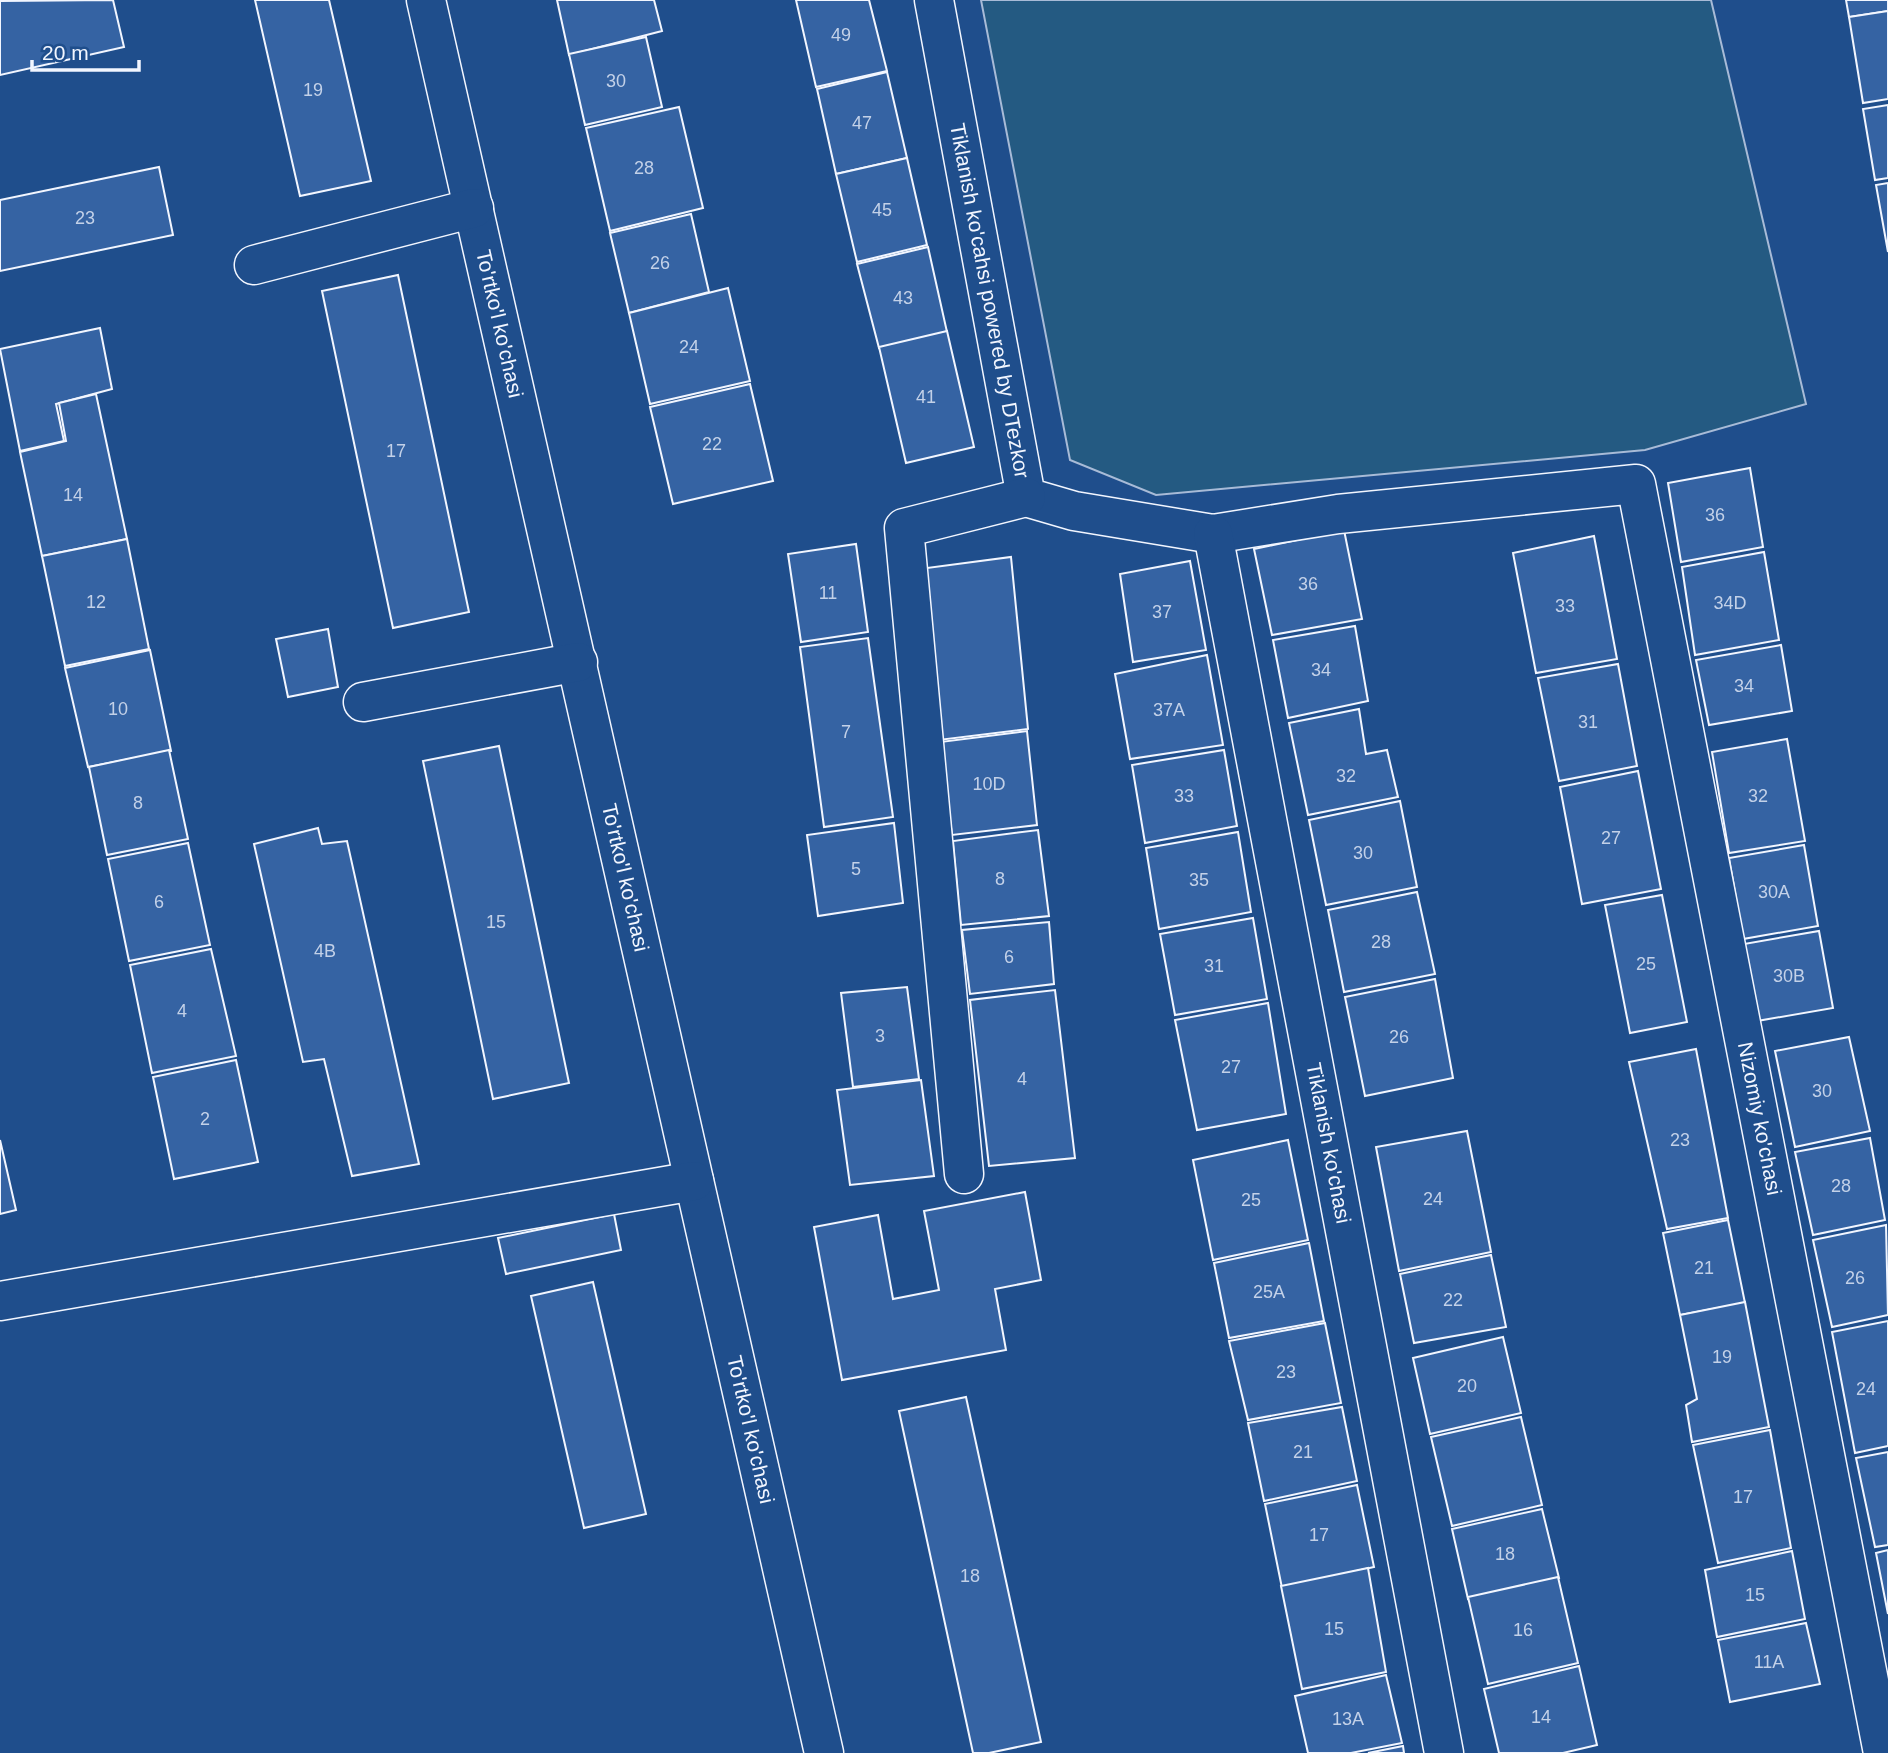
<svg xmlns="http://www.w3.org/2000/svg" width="1888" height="1753" font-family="Helvetica,sans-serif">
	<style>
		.green { fill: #245a82; stroke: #a8bbd7; stroke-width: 2 }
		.building { fill: #3563a3; stroke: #f2f6ff; stroke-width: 2 }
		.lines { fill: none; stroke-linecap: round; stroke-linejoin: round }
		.minor-casing { stroke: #f2f6ff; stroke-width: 41 }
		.minor { stroke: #1f4e8c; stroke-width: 38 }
		.labels { text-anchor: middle; stroke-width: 5; stroke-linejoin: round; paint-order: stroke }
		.number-label { font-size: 18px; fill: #c3d1e8 }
		.street-label { font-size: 21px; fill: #f2f6ff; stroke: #1f4e8c }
	</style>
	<rect width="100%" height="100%" fill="#1f4e8c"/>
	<path class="green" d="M981 0H1711L1806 404 1645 450 1156 495 1070 460Z"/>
	<g class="building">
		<path d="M113 0 124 47 0 75V1Z"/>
		<path d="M255 0H329L371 181 300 196Z"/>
		<path d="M557 0H654L662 31 569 55Z"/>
		<path d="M796 0H869L887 71 816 87Z"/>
		<path d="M1846 0H1888V11L1849 17Z"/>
		<path d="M1888 11V99L1863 103 1849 17Z"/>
		<path d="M646 37 662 107 585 125 569 54Z"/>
		<path d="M887 72 907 158 836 174 817 89Z"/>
		<path d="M1888 105V178L1875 180 1863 109Z"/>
		<path d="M679 107 703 208 610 231 586 128Z"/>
		<path d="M907 158 927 245 857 262 836 174Z"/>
		<path d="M159 167 173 235 0 271V200Z"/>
		<path d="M1888 183V252L1876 185Z"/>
		<path d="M691 214 709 292 629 313 610 233Z"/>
		<path d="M928 247 947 332 879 348 857 264Z"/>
		<path d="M398 275 469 612 393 628 322 291Z"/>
		<path d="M728 288 750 381 650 404 629 313Z"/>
		<path d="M100 328 112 389 56 404 64 441 20 451 0 349Z"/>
		<path d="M947 331 974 447 906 463 879 347Z"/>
		<path d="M750 384 773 481 673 504 650 407Z"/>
		<path d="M96 394 127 539 42 556 20 452 66 441 59 403Z"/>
		<path d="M1750 468 1763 547 1681 562 1668 483Z"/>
		<path d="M1344 530 1362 619 1272 635 1254 549Z"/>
		<path d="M1594 536 1617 659 1536 673 1513 553Z"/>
		<path d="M127 539 149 649 65 666 42 556Z"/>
		<path d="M856 544 868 632 801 642 788 554Z"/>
		<path d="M1764 552 1779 640 1695 655 1682 567Z"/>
		<path d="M1011 557 1028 729 939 740 919 569Z"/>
		<path d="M1190 561 1206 650 1133 662 1120 574Z"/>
		<path d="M1355 626 1368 701 1288 718 1273 640Z"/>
		<path d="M328 629 338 687 288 697 276 639Z"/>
		<path d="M868 638 893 817 824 827 800 647Z"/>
		<path d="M1781 645 1792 711 1709 725 1696 660Z"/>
		<path d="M150 650 171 751 88 767 65 668Z"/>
		<path d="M1207 655 1223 745 1130 759 1115 674Z"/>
		<path d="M1618 664 1637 766 1559 781 1538 678Z"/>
		<path d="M1359 709 1366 754 1387 750 1398 797 1308 815 1289 723Z"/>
		<path d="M1027 731 1037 825 952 835 940 742Z"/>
		<path d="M1787 739 1805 841 1729 853 1712 752Z"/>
		<path d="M499 746 569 1083 493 1099 423 761Z"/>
		<path d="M169 750 188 839 107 855 89 767Z"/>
		<path d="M1224 750 1237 826 1145 843 1132 765Z"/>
		<path d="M1638 771 1661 889 1582 904 1560 787Z"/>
		<path d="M1400 801 1417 887 1326 905 1309 820Z"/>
		<path d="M894 823 903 903 818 916 807 835Z"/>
		<path d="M318 828 322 844 347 841 419 1164 352 1176 324 1059 303 1062 254 844Z"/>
		<path d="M1038 830 1049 916 961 925 953 841Z"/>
		<path d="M1238 832 1251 912 1159 929 1146 848Z"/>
		<path d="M188 843 210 945 129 961 108 859Z"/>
		<path d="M1804 845 1818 926 1743 939 1729 858Z"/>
		<path d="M1417 892 1435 974 1344 992 1328 910Z"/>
		<path d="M1662 895 1687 1022 1630 1033 1605 905Z"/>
		<path d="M1253 918 1267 999 1175 1015 1160 934Z"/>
		<path d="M1049 922 1054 984 970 994 962 930Z"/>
		<path d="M1819 931 1833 1008 1757 1021 1744 944Z"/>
		<path d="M211 949 236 1056 152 1073 130 965Z"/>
		<path d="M1435 979 1453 1078 1365 1096 1345 997Z"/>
		<path d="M907 987 919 1079 853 1087 841 993Z"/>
		<path d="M1055 990 1075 1158 989 1166 970 1000Z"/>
		<path d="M1268 1003 1286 1114 1197 1130 1175 1020Z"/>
		<path d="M1849 1037 1870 1131 1795 1147 1775 1051Z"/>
		<path d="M1696 1049 1728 1218 1667 1229 1629 1062Z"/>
		<path d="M236 1060 258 1162 174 1179 153 1077Z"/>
		<path d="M921 1080 934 1176 850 1185 837 1090Z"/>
		<path d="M1467 1131 1491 1252 1399 1271 1376 1147Z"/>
		<path d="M1870 1138 1885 1220 1813 1235 1795 1152Z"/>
		<path d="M0 1140 16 1210 0 1214Z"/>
		<path d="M1288 1140 1308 1240 1213 1260 1193 1160Z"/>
		<path d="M1025 1192 1041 1280 995 1289 1006 1350 842 1380 814 1227 878 1215 893 1299 939 1290 924 1211Z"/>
		<path d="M614 1214 621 1250 506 1274 498 1238Z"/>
		<path d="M1728 1220 1745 1303 1680 1315 1663 1233Z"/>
		<path d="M1886 1225 1888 1315 1832 1327 1813 1240Z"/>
		<path d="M1309 1243 1324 1321 1229 1338 1214 1263Z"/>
		<path d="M1491 1255 1506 1327 1414 1343 1400 1274Z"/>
		<path d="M593 1282 646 1514 584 1528 531 1296Z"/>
		<path d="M1745 1302 1769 1427 1692 1442 1686 1405 1697 1399 1680 1315Z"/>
		<path d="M1888 1321V1446L1855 1453 1832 1332Z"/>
		<path d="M1325 1323 1341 1403 1248 1420 1229 1341Z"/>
		<path d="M1503 1337 1521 1413 1430 1434 1413 1358Z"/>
		<path d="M966 1397 1041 1742 989 1753H973L899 1411Z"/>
		<path d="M1342 1407 1357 1481 1264 1501 1248 1423Z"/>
		<path d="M1521 1417 1542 1505 1452 1526 1431 1437Z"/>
		<path d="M1770 1430 1791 1548 1718 1563 1693 1445Z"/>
		<path d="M1888 1452V1545L1875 1547 1856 1458Z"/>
		<path d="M1357 1485 1374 1567 1282 1588 1265 1504Z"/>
		<path d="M1542 1509 1559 1578 1468 1599 1452 1529Z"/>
		<path d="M1888 1550V1614L1876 1553Z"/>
		<path d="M1792 1551 1805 1619 1717 1637 1705 1570Z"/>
		<path d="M1368 1568 1386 1672 1302 1689 1281 1586Z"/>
		<path d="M1558 1577 1578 1663 1488 1684 1468 1597Z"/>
		<path d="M1806 1623 1820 1684 1730 1702 1718 1640Z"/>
		<path d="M1579 1666 1597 1745 1563 1753H1499L1484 1689Z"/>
		<path d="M1386 1675 1402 1743 1351 1753H1308L1295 1696Z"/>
		<path d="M1403 1746 1404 1753H1368Z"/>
	</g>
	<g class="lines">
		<defs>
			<g id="minor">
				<path id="s1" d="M426 0 824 1753"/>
				<path id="s2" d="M934 0 1026 497 1074 511 1213 534 1338 514 1636 484 1883 1753"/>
				<path d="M254 265 474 208"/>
				<path id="s3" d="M1213 534 1444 1753"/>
				<path d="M363 702 578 662"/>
				<path d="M964 1174 904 528 1026 497"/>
				<path d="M0 1301 694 1181"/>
			</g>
		</defs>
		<use href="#minor" class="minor-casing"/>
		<use href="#minor" class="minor"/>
	</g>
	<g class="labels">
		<g class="number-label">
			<text x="841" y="41">49</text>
			<text x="616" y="87">30</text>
			<text x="313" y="96">19</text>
			<text x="862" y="129">47</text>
			<text x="644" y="174">28</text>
			<text x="882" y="216">45</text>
			<text x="85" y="224">23</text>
			<text x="660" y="269">26</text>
			<text x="903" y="304">43</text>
			<text x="689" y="353">24</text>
			<text x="926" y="403">41</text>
			<text x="712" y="450">22</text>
			<text x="396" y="457">17</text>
			<text x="73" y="501">14</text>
			<text x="1715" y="521">36</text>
			<text x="1308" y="590">36</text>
			<text x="828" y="599">11</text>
			<text x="96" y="608">12</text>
			<text x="1730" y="609">34D</text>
			<text x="1565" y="612">33</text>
			<text x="1162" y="618">37</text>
			<text x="1321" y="676">34</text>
			<text x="1744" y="692">34</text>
			<text x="118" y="715">10</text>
			<text x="1169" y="716">37A</text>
			<text x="1588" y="728">31</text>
			<text x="846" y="738">7</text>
			<text x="1346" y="782">32</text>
			<text x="989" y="790">10D</text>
			<text x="1184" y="802">33</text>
			<text x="1758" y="802">32</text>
			<text x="138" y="809">8</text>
			<text x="1611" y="844">27</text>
			<text x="1363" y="859">30</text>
			<text x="856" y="875">5</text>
			<text x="1000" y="885">8</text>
			<text x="1199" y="886">35</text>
			<text x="1774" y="898">30A</text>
			<text x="159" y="908">6</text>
			<text x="496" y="928">15</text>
			<text x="1381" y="948">28</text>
			<text x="325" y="957">4B</text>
			<text x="1009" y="963">6</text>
			<text x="1646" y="970">25</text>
			<text x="1214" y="972">31</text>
			<text x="1789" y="982">30B</text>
			<text x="182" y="1017">4</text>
			<text x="880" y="1042">3</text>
			<text x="1399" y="1043">26</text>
			<text x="1231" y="1073">27</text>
			<text x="1022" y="1085">4</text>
			<text x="1822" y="1097">30</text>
			<text x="205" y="1125">2</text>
			<text x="1680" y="1146">23</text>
			<text x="1841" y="1192">28</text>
			<text x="1433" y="1205">24</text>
			<text x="1251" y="1206">25</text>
			<text x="1704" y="1274">21</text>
			<text x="1855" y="1284">26</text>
			<text x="1269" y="1298">25A</text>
			<text x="1453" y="1306">22</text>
			<text x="1722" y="1363">19</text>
			<text x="1286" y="1378">23</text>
			<text x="1467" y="1392">20</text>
			<text x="1866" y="1395">24</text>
			<text x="1303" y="1458">21</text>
			<text x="1743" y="1503">17</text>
			<text x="1319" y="1541">17</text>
			<text x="1505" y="1560">18</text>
			<text x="970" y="1582">18</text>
			<text x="1755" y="1601">15</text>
			<text x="1334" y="1635">15</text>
			<text x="1523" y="1636">16</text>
			<text x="1769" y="1668">11A</text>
			<text x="1541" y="1723">14</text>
			<text x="1348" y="1725">13A</text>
		</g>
		<g class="street-label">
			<text dy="7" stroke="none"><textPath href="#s2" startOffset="306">Tiklanish ko'cahsi powered by DTezkor</textPath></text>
			<text dy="7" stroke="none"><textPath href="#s1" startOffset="332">To'rtko'l ko'chasi</textPath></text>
			<text dy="7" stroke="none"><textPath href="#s1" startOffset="900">To'rtko'l ko'chasi</textPath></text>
			<text dy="7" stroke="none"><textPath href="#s2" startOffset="1769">Nizomiy ko'chasi</textPath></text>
			<text dy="7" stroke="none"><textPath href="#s3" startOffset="620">Tiklanish ko'chasi</textPath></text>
			<text dy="7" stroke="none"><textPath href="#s1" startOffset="1466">To'rtko'l ko'chasi</textPath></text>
		</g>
	</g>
	<path d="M32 60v10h107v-10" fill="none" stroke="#f2f6ff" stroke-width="3.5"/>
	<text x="42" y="60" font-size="21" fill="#f2f6ff" stroke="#1f4e8c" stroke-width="5" paint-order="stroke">20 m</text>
</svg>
